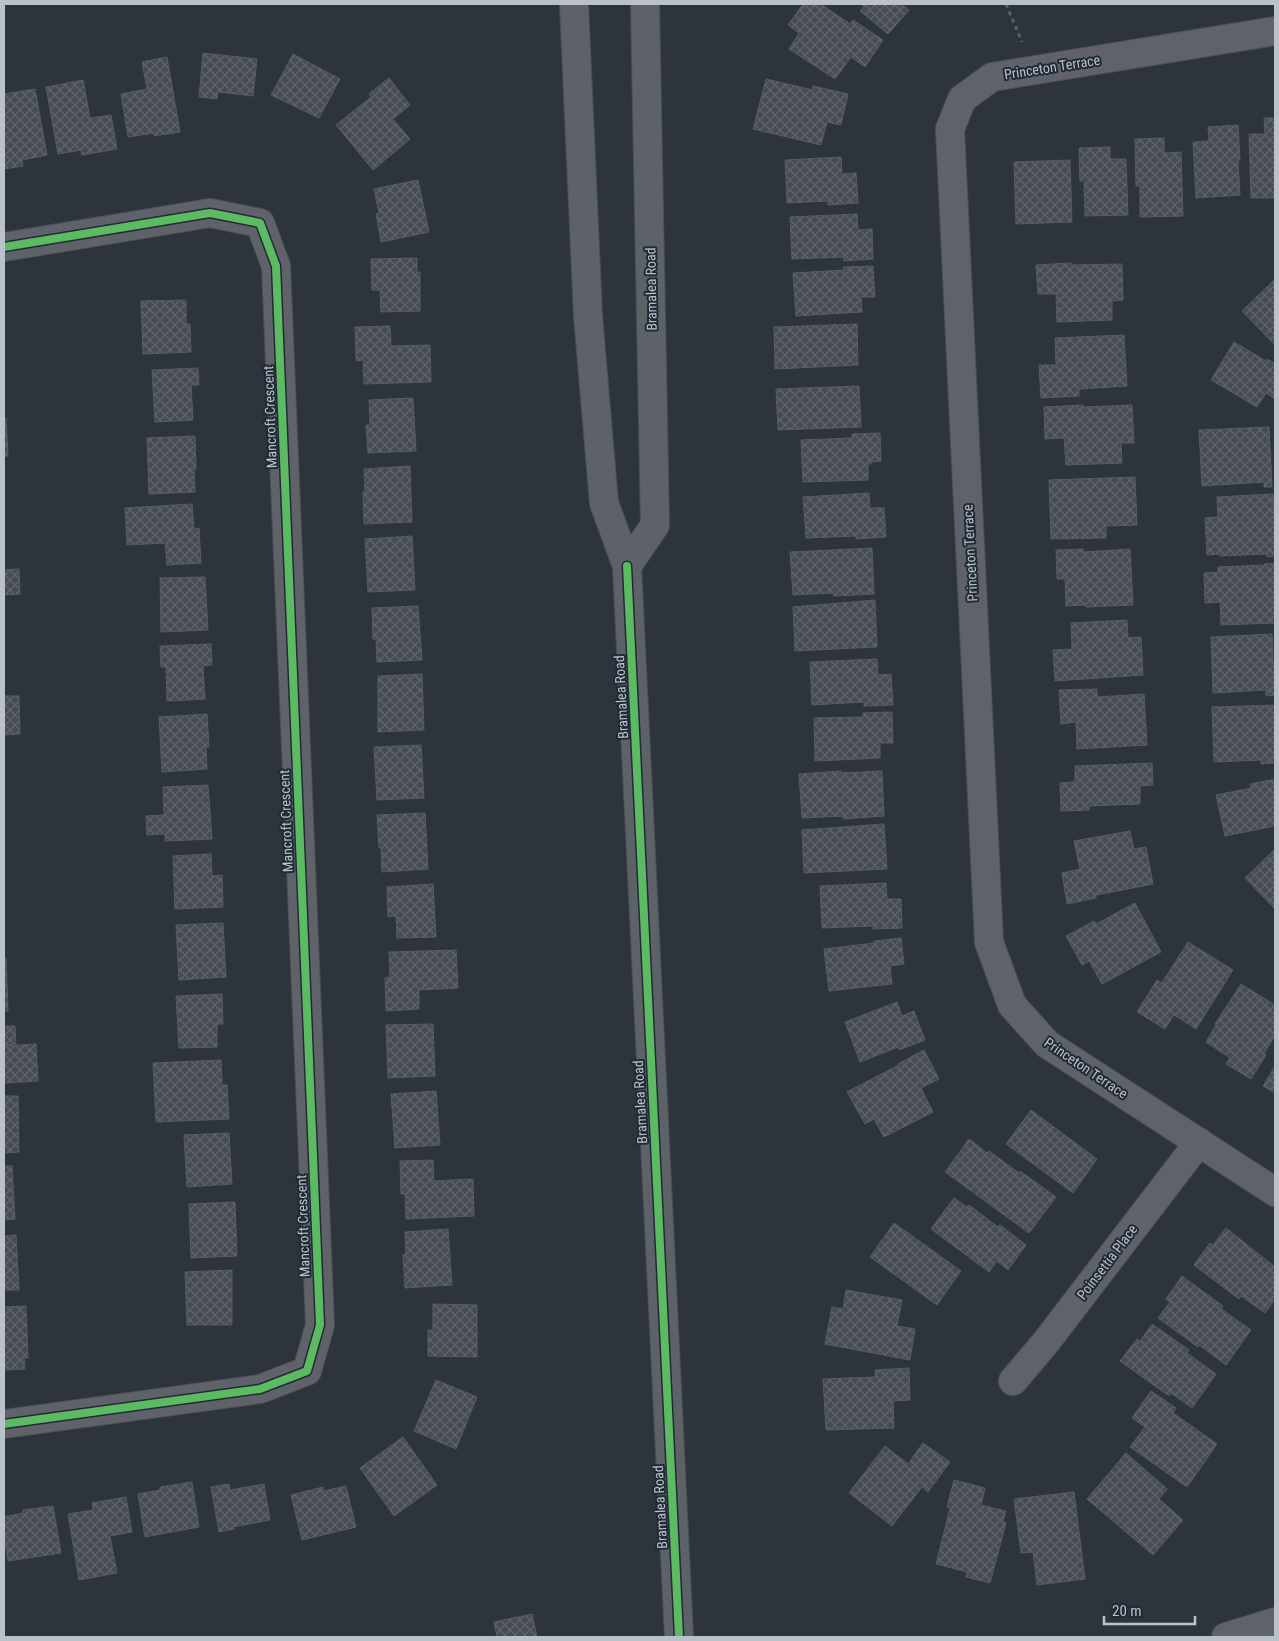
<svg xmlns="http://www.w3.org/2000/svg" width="1279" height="1641" font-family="'Roboto Condensed',sans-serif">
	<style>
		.building { fill: url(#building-cross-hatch); stroke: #575c63 }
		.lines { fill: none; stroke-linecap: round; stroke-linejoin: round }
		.street-casing { stroke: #4c5056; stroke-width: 30 }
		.secondary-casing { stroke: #4c5056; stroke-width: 30 }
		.path { stroke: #5c6166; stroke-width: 3; stroke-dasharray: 4 4; stroke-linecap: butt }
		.street { stroke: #5f6369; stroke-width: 28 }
		.secondary { stroke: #5d6168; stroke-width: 28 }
		.cycleway-casing { stroke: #212b36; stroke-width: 11 }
		.cycleway { stroke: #5cba63; stroke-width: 8 }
		.labels { text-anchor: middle; stroke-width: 4; stroke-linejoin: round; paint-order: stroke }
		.street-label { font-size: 14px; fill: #bac1cb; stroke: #212b36 }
	</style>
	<defs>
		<pattern id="building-cross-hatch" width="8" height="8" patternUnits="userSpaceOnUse" patternTransform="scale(1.25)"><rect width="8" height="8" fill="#464c52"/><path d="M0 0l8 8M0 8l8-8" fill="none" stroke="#5f646a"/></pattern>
	</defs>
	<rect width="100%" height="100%" fill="#2e343b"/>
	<g class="building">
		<path d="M803 4H821L850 24 853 20 883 40 865 67 851 57 835 79 789 49 799 33 788 25Z"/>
		<path d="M861 4H901L909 10 888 34 860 11 864 7Z"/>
		<path d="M203 53 257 59 253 96 218 92 217 99 199 97Z"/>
		<path d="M293 54 340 79 319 118 271 95Z"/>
		<path d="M167 57 180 132 154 136V133L128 137 121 94 147 89 142 62Z"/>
		<path d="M389 78 410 105 393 119 410 139 373 170 336 125 371 97 369 94Z"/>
		<path d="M766 79 813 90V86L848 94 841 125 827 122 821 145 753 129Z"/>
		<path d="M83 80 90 118 111 115 117 149 82 155 81 150 58 154 46 87Z"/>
		<path d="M35 89 47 155 22 160 23 166 4 169V94Z"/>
		<path d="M1264 118H1275V198H1251L1249 134H1265Z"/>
		<path d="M1238 125 1240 160H1238L1240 195 1196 198 1193 142 1209 141 1208 127Z"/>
		<path d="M1164 138V153L1181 152 1183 216 1140 217V186H1136L1135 139Z"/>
		<path d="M1110 147V159H1126L1128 215 1085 216 1084 181H1080L1079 148Z"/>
		<path d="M841 157 842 174 856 173 858 203 828 205V201L787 203 785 160Z"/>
		<path d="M1070 160 1072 222 1016 224 1014 162Z"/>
		<path d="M418 180 429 232 381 242 376 214 379 213 374 189Z"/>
		<path d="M857 214 858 230 872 229 873 259 844 261V257L792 259 790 217Z"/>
		<path d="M417 258V272H420V311L381 312 380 290H372L371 259Z"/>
		<path d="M1071 263V265L1122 264 1123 300 1112 301V320L1057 322 1056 294H1038L1036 265Z"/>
		<path d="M873 266 875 297H861L862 312 796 316 793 273 844 270 843 267Z"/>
		<path d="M1274 280 1275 281V345L1242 311Z"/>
		<path d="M186 300V324H190L191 352 143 354 141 301Z"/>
		<path d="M857 324 858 365 775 369 774 327Z"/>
		<path d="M390 326 391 346 430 345 431 382 364 384 363 360 356 361 355 327Z"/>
		<path d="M1124 335 1127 386 1079 389V396L1041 398 1039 365H1056L1055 338Z"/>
		<path d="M1234 342 1266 361 1267 359 1275 364V399L1266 393 1257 407 1211 380Z"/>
		<path d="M198 368 199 385H191L193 420 155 422 152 370Z"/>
		<path d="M859 386 861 427 778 430 776 389Z"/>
		<path d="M413 398 416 451 368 453 366 425H370L369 400Z"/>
		<path d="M1083 405V407L1132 405 1134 443H1121L1122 463 1066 465 1064 438 1045 439 1044 407Z"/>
		<path d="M4 418H6L8 456H4Z"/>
		<path d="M1269 427 1272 487H1264V482L1202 486 1199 430Z"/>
		<path d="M880 433 881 461 871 462V464H868V480L803 482 801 440 852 438V434Z"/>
		<path d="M195 436 196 469H194L195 492 149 494 147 438Z"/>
		<path d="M410 466 412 522 364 524 363 492H365L364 469Z"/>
		<path d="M1135 477 1137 525 1106 526V538L1051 539 1049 480Z"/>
		<path d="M869 493 870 508H884L886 537 856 539V536L806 538 803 497Z"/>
		<path d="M1273 494 1275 523V556L1267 557 1266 554 1220 556V554L1207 555 1205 518 1218 517 1217 497Z"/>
		<path d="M192 504 194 529 199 528 201 563 167 565 165 543 127 545 125 508Z"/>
		<path d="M412 536 415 590 368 592 365 539Z"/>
		<path d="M872 548 874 594 834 596 833 593 793 595 790 552Z"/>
		<path d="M1083 549V552L1130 549 1133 605 1086 607V605L1066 606 1065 579H1057L1056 550Z"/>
		<path d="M1275 563V623L1221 625 1220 602 1205 603 1204 573 1218 572V567L1265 565 1264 564Z"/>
		<path d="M19 569 20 594 4 595V570Z"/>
		<path d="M205 577 208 630 161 632 160 578Z"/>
		<path d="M875 600 877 647 795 651 793 607Z"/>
		<path d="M418 606 422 660 377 662 376 639H373L372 608Z"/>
		<path d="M1127 620 1128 638 1141 637 1143 675 1055 681 1053 650 1072 649 1071 623Z"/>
		<path d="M1272 634 1273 662H1275V695L1266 696V690L1213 693 1211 637Z"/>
		<path d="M211 644 212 665 203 666 205 699 167 701 166 667H161L160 646Z"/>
		<path d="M877 659 878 675 891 674 893 705 864 706V702L812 705 810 662Z"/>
		<path d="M422 674 424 730 378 732V676Z"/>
		<path d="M1097 689V697L1144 694 1147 745 1077 749 1076 722 1061 724 1059 690Z"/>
		<path d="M4 696H19L20 734 4 735Z"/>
		<path d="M1275 705V763L1261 764V760L1214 762 1212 707Z"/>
		<path d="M892 712 893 743H880V758L815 761 814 718 863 717V713Z"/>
		<path d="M207 714 209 747H206L207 769 162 772 159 717Z"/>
		<path d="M421 745 424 798 377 800 374 747Z"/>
		<path d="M1152 763 1153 785 1140 786V804L1089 806V810L1061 811 1060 783 1075 782V766Z"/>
		<path d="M841 771V773L882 771 884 816 843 819V816L802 818 799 774Z"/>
		<path d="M1275 779V826L1225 836 1216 795 1251 788 1250 784Z"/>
		<path d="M208 785 212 839 165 841V834L147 835 146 816 164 815 163 787Z"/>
		<path d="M425 813 428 869 382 872 381 847 379 848 377 815Z"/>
		<path d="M884 824 887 869 804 873 802 830Z"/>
		<path d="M1130 831 1134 849 1146 847 1153 884 1096 895V898L1067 904 1062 873 1080 869 1074 841Z"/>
		<path d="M1275 849V909L1245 878Z"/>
		<path d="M211 854 212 876 222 875 223 907 175 909 173 856Z"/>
		<path d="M886 883 887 899H901L902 928 873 929V926L822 928 820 886Z"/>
		<path d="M433 884 436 937 397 938 396 916 388 917 387 887Z"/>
		<path d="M1135 903 1161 952 1102 984 1089 961 1082 965 1066 936 1094 921 1096 924Z"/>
		<path d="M223 923 226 977 179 980 176 925Z"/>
		<path d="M901 938 904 964 890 966 892 984 829 991 824 949 874 943V941Z"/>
		<path d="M1188 942 1233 970 1196 1029 1174 1015 1165 1029 1137 1012 1157 980 1162 983Z"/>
		<path d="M456 950 458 988 419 990V1009L386 1011 385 978 390 977 389 952Z"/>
		<path d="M4 958H6L8 1011H4Z"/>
		<path d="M1241 984 1275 1005V1035L1264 1054 1266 1055 1251 1079 1226 1064 1230 1058 1206 1042 1216 1025 1215 1024Z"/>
		<path d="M222 994 223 1024H217V1047L179 1048 176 996Z"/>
		<path d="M897 1002 902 1016 914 1011 925 1040 899 1050 898 1047 860 1062 845 1022Z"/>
		<path d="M433 1024 435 1076 388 1078 386 1025Z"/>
		<path d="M4 1026H15L16 1044 4 1045Z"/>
		<path d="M36 1044 38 1081 4 1083V1046Z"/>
		<path d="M924 1050 939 1079 921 1088 933 1112 884 1137 874 1119 865 1124 847 1092 899 1065 898 1064Z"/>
		<path d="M221 1060 222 1085H227L229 1119 156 1122 153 1063Z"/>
		<path d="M1275 1066V1093L1263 1086Z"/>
		<path d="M436 1091 440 1145 395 1148 391 1094Z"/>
		<path d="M4 1096H18L19 1152 4 1153Z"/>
		<path d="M1031 1110 1097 1159 1073 1193 1006 1144Z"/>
		<path d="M229 1133 232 1184 187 1187 184 1135Z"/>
		<path d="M969 1139 987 1153 989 1151 1019 1173 1020 1171 1056 1197 1029 1233 945 1172Z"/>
		<path d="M433 1160 434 1181 473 1179 474 1216 406 1219 405 1194H401L400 1161Z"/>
		<path d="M4 1166H12L15 1219 4 1220Z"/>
		<path d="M954 1198 967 1207 969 1205 998 1227 1000 1225 1026 1245 1008 1270 997 1261 989 1272 931 1229Z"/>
		<path d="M235 1202 237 1256 191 1258 189 1204Z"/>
		<path d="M894 1223 961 1271 937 1305 870 1257Z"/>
		<path d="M1226 1228 1275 1267V1299L1265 1313 1241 1296 1239 1299 1194 1265 1210 1243 1213 1245Z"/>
		<path d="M448 1229 452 1285 405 1288 403 1255 406 1254 405 1232Z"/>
		<path d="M16 1235 19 1290H4V1236Z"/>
		<path d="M232 1270V1325H187L185 1272Z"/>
		<path d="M1182 1276 1223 1306 1221 1309 1251 1330 1226 1365 1199 1345 1198 1347 1158 1318 1170 1302 1166 1299Z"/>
		<path d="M846 1290 902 1300 897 1326 915 1329 910 1360 825 1344 832 1307 843 1309Z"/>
		<path d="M433 1304 477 1305V1357L428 1356V1330H433Z"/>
		<path d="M26 1306 28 1358H24L25 1369 4 1370V1307Z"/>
		<path d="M1152 1324 1189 1350 1187 1353 1216 1374 1192 1408 1171 1393 1169 1396 1120 1361 1137 1339 1140 1341Z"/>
		<path d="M909 1368 910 1400 893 1401 894 1428 826 1430 823 1379 875 1377V1370Z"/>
		<path d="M436 1380 477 1397 456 1449 414 1431Z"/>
		<path d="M1151 1391 1176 1408 1173 1413 1217 1444 1187 1487 1130 1447 1145 1427 1132 1418Z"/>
		<path d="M403 1437 437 1485 394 1516 360 1468Z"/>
		<path d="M923 1443 950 1462 928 1492 922 1487 892 1526 849 1493 885 1446 908 1464Z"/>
		<path d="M1126 1453 1167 1489 1159 1499 1183 1520 1153 1555 1087 1499Z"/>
		<path d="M954 1480 985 1488 981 1505 1006 1511 1003 1522 1006 1523 990 1583 966 1577 967 1572 936 1564 950 1508 947 1507Z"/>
		<path d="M192 1482 199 1527 145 1537 138 1494 160 1490V1487Z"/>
		<path d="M229 1484 230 1490 264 1484 270 1520 233 1527 234 1529 219 1532 211 1487Z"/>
		<path d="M346 1486 356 1527 302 1540 291 1495 323 1487V1491Z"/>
		<path d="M1074 1492 1085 1579 1037 1585 1033 1552 1021 1553 1014 1499Z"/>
		<path d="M126 1497 132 1532 110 1536 117 1573 79 1580 68 1514 93 1510 92 1503Z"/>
		<path d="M53 1506 61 1553 8 1561 4 1535V1517L23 1513V1510Z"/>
		<path d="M532 1614 537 1637H497L494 1622Z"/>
	</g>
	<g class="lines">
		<defs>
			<g id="street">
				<path d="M1275 31 992 77 962 99 950 129 989 942 1012 1005 1047 1044 1275 1192"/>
				<path d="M4 247 210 213 260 223 276 266 320 1325 307 1371 260 1389 4 1424"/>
				<path d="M1013 1381 1046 1342 1199 1142"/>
				<path d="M1226 1637 1275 1622"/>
			</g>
			<g id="secondary">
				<path d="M574 4 588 316 604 503 627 566 679 1637"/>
				<path d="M627 566 655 525 645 4"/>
			</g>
		</defs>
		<use href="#street" class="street-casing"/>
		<use href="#secondary" class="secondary-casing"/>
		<path class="path" d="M1006 4 1022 42"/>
		<use href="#street" class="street"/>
		<use href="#secondary" class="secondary"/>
		<defs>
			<g id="cycleway">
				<path d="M4 247 210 213 260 223 276 266 320 1325 307 1371 260 1389 4 1424"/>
				<path d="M627 566 679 1637"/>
			</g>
		</defs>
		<use href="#cycleway" class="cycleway-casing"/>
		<use href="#cycleway" class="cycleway"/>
	</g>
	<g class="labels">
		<g class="street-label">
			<text transform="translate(1052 67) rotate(-9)" y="5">Princeton Terrace</text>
			<text transform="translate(651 289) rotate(-91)" y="5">Bramalea Road</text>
			<text transform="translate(270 417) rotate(-92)" y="5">Mancroft Crescent</text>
			<text transform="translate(970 553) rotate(-93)" y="5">Princeton Terrace</text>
			<text transform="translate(621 697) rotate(-93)" y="5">Bramalea Road</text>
			<text transform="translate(286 821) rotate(-92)" y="5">Mancroft Crescent</text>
			<text transform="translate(1086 1068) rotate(34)" y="5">Princeton Terrace</text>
			<text transform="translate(640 1102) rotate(-93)" y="5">Bramalea Road</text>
			<text transform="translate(303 1226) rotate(-92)" y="5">Mancroft Crescent</text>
			<text transform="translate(1107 1262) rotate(-53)" y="5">Poinsettia Place</text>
			<text transform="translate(660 1507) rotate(-93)" y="5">Bramalea Road</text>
		</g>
	</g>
	<rect width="1279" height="1641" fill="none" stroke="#bac1cb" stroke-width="10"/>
	<path d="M1104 1616v8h91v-8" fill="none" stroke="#bac1cb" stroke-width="2.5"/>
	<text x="1112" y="1616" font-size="15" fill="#bac1cb" stroke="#212b36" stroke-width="4" paint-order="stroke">20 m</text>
</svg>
